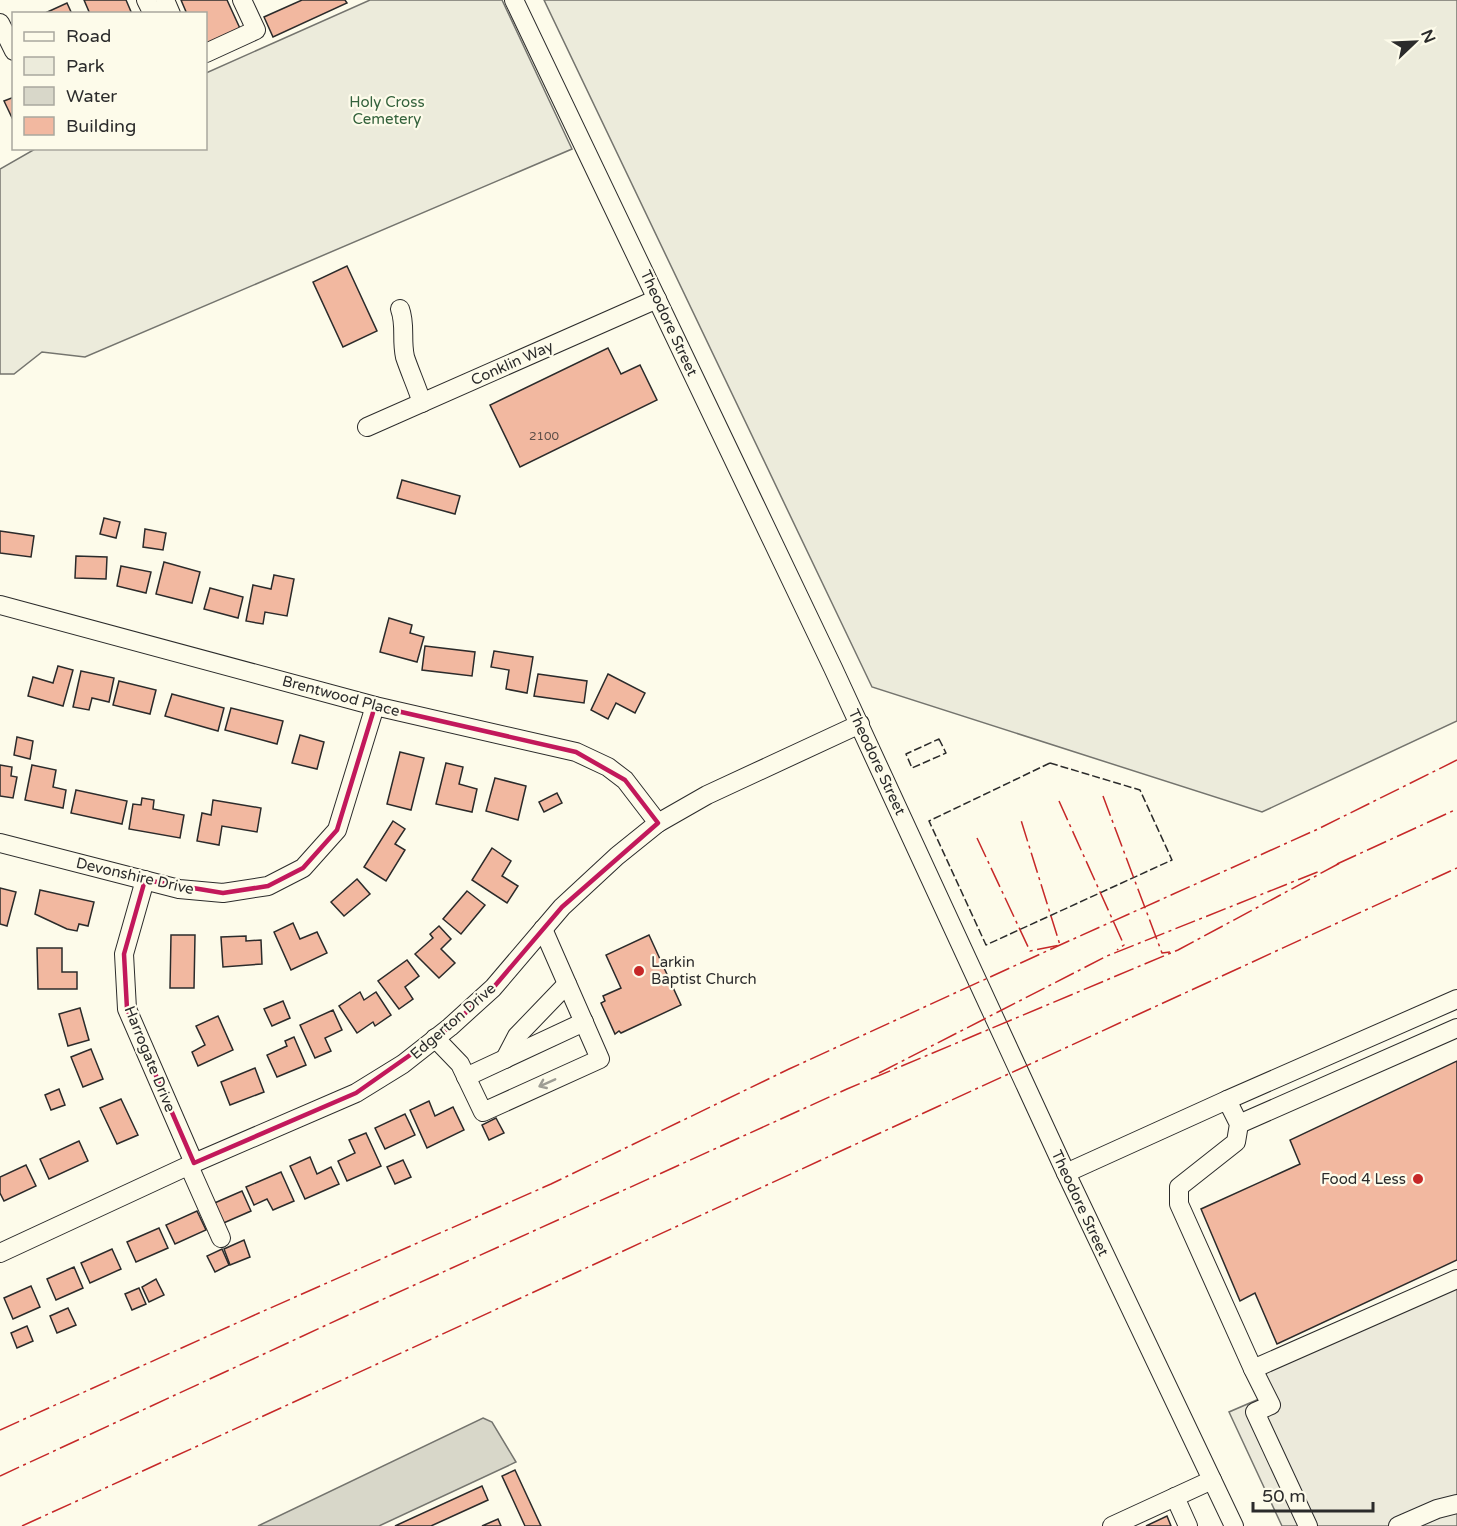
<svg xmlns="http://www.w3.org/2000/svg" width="1457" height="1526" font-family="'Varela Round',sans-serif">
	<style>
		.green { fill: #ecebdb; stroke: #74746e; stroke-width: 1.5 }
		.parking { fill: #eceadb; stroke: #74746e; stroke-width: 1.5 }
		.water { fill: #d8d7c9; stroke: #74746e; stroke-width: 1.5 }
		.building { fill: #f2b8a0; stroke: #2b2b2b; stroke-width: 1.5 }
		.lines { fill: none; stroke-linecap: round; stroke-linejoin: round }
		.minor-casing { stroke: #2b2b2b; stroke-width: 20 }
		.minor { stroke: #fdfbea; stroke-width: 18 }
		.fence { stroke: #2b2b2b; stroke-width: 1.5; stroke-dasharray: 8 3; stroke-linecap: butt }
		.power { stroke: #c62828; stroke-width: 1.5; stroke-dasharray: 21 4.5 3 4.5; stroke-linecap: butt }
		.oneway { stroke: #9e9d94 }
		.marked { fill: none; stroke: #c2185b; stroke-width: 4.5; stroke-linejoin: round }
		.poi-dot { fill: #c62828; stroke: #fdfbea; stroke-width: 2 }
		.labels { text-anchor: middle; stroke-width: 4.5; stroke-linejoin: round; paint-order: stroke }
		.number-label { font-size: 12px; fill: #5d4e48 }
		.park-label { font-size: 15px; fill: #34623c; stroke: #fdfbea }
		.street-label { font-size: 15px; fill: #2b2b2b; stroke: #fdfbea }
		.poi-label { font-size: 15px; fill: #2b2b2b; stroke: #fdfbea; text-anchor: start }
	</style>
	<rect width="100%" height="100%" fill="#fdfbea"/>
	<g class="green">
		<path d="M370 0H502L572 149 85 357 42 352 14 374H0V169L35 149 206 148V73Z"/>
		<path d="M544 0H1457V721L1262 812 872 687Z"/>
	</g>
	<path class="parking" d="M1457 1279V1526H1282L1229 1412 1266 1396 1253 1369Z"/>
	<path class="water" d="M483 1418 492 1422 516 1462 379 1526H258Z"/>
	<g class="building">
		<path d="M84 0H126L132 14H90Z"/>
		<path d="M181 0H227L243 35 206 43V14H187Z"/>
		<path d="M302 0H345L347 3 273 37 264 17Z"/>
		<path d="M67 3 72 14H43Z"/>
		<path d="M14 97V122L4 101Z"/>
		<path d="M347 266 377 331 343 347 313 282Z"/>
		<path d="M608 348 621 374 640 365 657 400 520 467 490 405Z"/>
		<path d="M402 480 460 496 455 514 397 498Z"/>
		<path d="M104 518 120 522 116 538 100 534Z"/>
		<path d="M145 529 166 533 163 550 143 547Z"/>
		<path d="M0 531 34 536 31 557 0 553Z"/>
		<path d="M76 556 107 557 106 579 75 578Z"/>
		<path d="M164 562 200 572 192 603 156 594Z"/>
		<path d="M121 566 151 572 146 593 117 586Z"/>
		<path d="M274 575 294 579 287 616 265 612 263 624 246 621 253 585 271 589Z"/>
		<path d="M210 588 243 597 238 618 204 609Z"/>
		<path d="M389 618 412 625 410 633 424 637 417 662 380 652Z"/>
		<path d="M425 646 475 652 472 676 422 670Z"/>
		<path d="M494 651 533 657 527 693 506 689 509 670 491 667Z"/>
		<path d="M58 666 73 670 63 706 28 696 33 677 53 683Z"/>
		<path d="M81 671 114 678 109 702 92 698 89 710 73 707Z"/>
		<path d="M538 674 587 681 584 703 534 696Z"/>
		<path d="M608 674 645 693 635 713 616 703 608 719 591 710Z"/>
		<path d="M119 681 156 690 150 714 113 705Z"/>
		<path d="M172 694 224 708 218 731 165 716Z"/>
		<path d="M231 708 283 721 277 744 225 730Z"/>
		<path d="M300 735 324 742 317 769 292 763Z"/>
		<path d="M17 737 33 741 30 759 14 755Z"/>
		<path d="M400 752 424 758 411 810 387 804Z"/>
		<path d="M446 763 463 767 459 784 477 789 472 812 436 804Z"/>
		<path d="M0 765 12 767 11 776 17 777 13 798 0 796Z"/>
		<path d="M32 765 56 770 53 787 66 790 63 808 25 800Z"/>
		<path d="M495 778 526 786 518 820 486 811Z"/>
		<path d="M76 790 127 801 122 824 71 813Z"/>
		<path d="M557 793 562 803 544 812 539 802Z"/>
		<path d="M142 798 154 800 153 809 184 815 180 838 129 829 133 804 141 805Z"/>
		<path d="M213 800 261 808 257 832 222 826 219 845 197 841 202 813 211 815Z"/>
		<path d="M393 821 405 829 395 844 405 850 386 881 364 867Z"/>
		<path d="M492 848 511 861 502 876 518 886 507 903 472 880Z"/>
		<path d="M357 879 370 894 344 916 331 902Z"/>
		<path d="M0 888 16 892 7 926 0 924Z"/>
		<path d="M40 890 94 902 88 926 79 924 77 931 67 929 35 914Z"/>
		<path d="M467 891 485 905 461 934 443 919Z"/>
		<path d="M293 923 300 939 317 932 327 953 291 970 274 932Z"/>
		<path d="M439 926 451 939 441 949 455 963 439 978 415 954 433 938 430 934Z"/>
		<path d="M171 935H195L194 988H170Z"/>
		<path d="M649 935 681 1005 621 1033 619 1031 615 1034 601 1003 605 1001 603 996 621 988 606 955Z"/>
		<path d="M246 936V941L261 940 262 964 223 967 221 937Z"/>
		<path d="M37 948H62V972H77V989H38Z"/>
		<path d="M407 960 419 976 405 987 413 999 399 1009 378 981Z"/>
		<path d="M360 992 364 1000 376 992 391 1015 375 1026 373 1022 357 1033 339 1006Z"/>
		<path d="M283 1001 290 1018 272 1026 264 1009Z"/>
		<path d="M80 1008 89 1040 68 1046 59 1014Z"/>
		<path d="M333 1010 342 1030 325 1038 331 1051 315 1058 300 1025Z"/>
		<path d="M218 1016 233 1050 198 1066 192 1052 205 1045 196 1026Z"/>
		<path d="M294 1037 306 1065 277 1077 267 1055 287 1046 285 1041Z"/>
		<path d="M91 1049 103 1079 83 1087 71 1057Z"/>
		<path d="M1457 1061V1260L1277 1344 1255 1293 1240 1301 1201 1209 1300 1164 1290 1140Z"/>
		<path d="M255 1068 264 1092 230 1105 221 1082Z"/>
		<path d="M59 1089 65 1105 51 1110 45 1095Z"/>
		<path d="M121 1099 138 1135 117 1144 100 1108Z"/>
		<path d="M429 1101 435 1116 453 1107 464 1130 427 1148 410 1110Z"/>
		<path d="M405 1114 415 1135 385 1149 375 1128Z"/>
		<path d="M496 1118 504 1133 489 1140 482 1125Z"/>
		<path d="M366 1133 381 1166 347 1181 338 1161 355 1153 349 1140Z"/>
		<path d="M79 1141 88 1161 49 1179 40 1159Z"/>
		<path d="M310 1157 317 1174 331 1167 339 1184 305 1199 290 1166Z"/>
		<path d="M403 1160 411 1177 395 1184 387 1167Z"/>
		<path d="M26 1165 36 1186 4 1201 0 1193V1177Z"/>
		<path d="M281 1172 294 1201 273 1210 267 1199 254 1205 246 1187Z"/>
		<path d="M242 1191 251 1211 219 1225 210 1205Z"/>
		<path d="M197 1211 206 1230 175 1244 166 1225Z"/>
		<path d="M159 1228 168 1248 136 1262 127 1242Z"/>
		<path d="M244 1240 250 1257 230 1265 224 1249Z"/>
		<path d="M112 1249 121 1269 90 1283 81 1263Z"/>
		<path d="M222 1249 229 1265 215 1272 207 1256Z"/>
		<path d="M74 1267 83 1288 56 1300 47 1279Z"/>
		<path d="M156 1279 164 1295 149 1302 142 1287Z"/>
		<path d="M31 1286 40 1307 13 1319 4 1298Z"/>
		<path d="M139 1288 146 1304 132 1310 125 1294Z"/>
		<path d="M68 1308 76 1325 57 1333 50 1316Z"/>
		<path d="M27 1326 33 1341 17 1348 11 1333Z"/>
		<path d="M515 1470 541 1526H525L502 1476Z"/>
		<path d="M482 1486 488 1500 431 1526H395Z"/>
		<path d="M1167 1516 1171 1526H1146Z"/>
		<path d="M498 1519 501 1526H482Z"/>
	</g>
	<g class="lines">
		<defs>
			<g id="minor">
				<path d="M146 0 153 14"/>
				<path d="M165 0 171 14"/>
				<path d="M514 0 833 668 1066 1173 1234 1526"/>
				<path d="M0 23 14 51"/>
				<path d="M206 53 256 30 242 0"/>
				<path d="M400 309C406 325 401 339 405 357 410 372 417 387 422 403"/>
				<path d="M367 427 657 299"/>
				<path d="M0 605 375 706 576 752 608 767 625 780 658 823"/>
				<path d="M0 843 179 889 223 893 268 886 303 868 337 830 375 706"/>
				<path d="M145 880 124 954 127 1009 194 1163"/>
				<path d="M435 1038 460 1064 483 1112 600 1059 543 929"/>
				<path d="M505 1059 517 1036 567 984"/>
				<path d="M466 1077 584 1022"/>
				<path d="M1227 1100 1457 999"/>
				<path d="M1239 1124 1457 1028"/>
				<path d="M189 1166 221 1238"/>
				<path d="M1066 1173 1227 1100 1239 1124 1236 1142 1179 1187V1204L1253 1369 1457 1279"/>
				<path d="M0 1253 194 1163 356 1093 403 1064 450 1027 493 988 562 907 617 856 658 823 707 795 860 724"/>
				<path d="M1253 1369 1271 1405 1255 1412 1308 1526"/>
				<path d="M1175 1497 1188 1526"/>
				<path d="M1112 1526 1212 1480"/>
				<path d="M1398 1526 1437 1509 1457 1504"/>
			</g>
		</defs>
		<use href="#minor" class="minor-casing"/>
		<use href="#minor" class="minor"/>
		<g class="fence">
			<path d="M939 739 946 753 912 768 906 754Z"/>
			<path d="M1050 763 1140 790 1172 860 986 945 929 821Z"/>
		</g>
		<g class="power">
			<path d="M1103 796 1162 953 1170 952"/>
			<path d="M1059 801 1124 945 1117 950"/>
			<path d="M977 838 1030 951 1060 945 1020 817"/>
			<path d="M1337 864 1457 809"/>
			<path d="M879 1073 1107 956 1320 871"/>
			<path d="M0 1430 259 1313 551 1184 789 1069 1060 945 1318 829 1457 760"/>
			<path d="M0 1476 346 1316 847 1089 1178 950 1340 863"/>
			<path d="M22 1526 375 1365 1457 868"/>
		</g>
	</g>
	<defs><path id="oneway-shaft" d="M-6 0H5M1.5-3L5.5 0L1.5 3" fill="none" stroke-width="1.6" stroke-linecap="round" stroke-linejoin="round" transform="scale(1.5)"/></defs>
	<use class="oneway" href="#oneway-shaft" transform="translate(547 1083) rotate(156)"/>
	<path class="marked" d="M375 706 576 752 625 780 658 823 562 907 493 988 450 1027 356 1093 194 1163 127 1009 124 954 145 880 223 893 268 886 303 868 337 830Z"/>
	<g class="poi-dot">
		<circle cx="639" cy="971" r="6"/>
		<circle cx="1418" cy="1179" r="6"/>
	</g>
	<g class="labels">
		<g class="number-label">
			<text x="544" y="440">2100</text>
		</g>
		<g class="park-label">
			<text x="387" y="107">Holy Cross<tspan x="387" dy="17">Cemetery</tspan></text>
		</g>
		<g class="street-label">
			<text transform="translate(669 323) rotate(65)" y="5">Theodore Street</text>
			<text transform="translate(512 363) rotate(-24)" y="5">Conklin Way</text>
			<text transform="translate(341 696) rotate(15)" y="5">Brentwood Place</text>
			<text transform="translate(877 762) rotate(65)" y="5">Theodore Street</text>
			<text transform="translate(135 876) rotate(13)" y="5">Devonshire Drive</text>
			<text transform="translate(453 1021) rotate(-41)" y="5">Edgerton Drive</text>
			<text transform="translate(150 1059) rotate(68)" y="5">Harrogate Drive</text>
			<text transform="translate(1080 1203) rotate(65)" y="5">Theodore Street</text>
		</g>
		<g class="poi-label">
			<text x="651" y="967">Larkin<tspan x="651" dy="17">Baptist Church</tspan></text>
			<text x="1406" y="1184" text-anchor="end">Food 4 Less</text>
		</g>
	</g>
	<rect x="12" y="12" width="195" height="138" fill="#fdfbea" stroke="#a9a89e" stroke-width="1.5"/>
	<rect x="24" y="32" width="30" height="9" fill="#fdfbea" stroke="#a9a89e" stroke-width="1.5"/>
	<text x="66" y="42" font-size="18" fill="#2b2b2b">Road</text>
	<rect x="24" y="57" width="30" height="18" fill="#ecebdb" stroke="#a9a89e" stroke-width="1.5"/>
	<text x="66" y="72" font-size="18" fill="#2b2b2b">Park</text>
	<rect x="24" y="87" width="30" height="18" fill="#d8d7c9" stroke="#a9a89e" stroke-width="1.5"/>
	<text x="66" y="102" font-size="18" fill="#2b2b2b">Water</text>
	<rect x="24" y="117" width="30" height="18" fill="#f2b8a0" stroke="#a9a89e" stroke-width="1.5"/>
	<text x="66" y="132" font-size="18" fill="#2b2b2b">Building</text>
	<g transform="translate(1415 42) rotate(67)" stroke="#fdfbea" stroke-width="4.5" paint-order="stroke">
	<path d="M0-4.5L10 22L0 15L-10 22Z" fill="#2b2b2b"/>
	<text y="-9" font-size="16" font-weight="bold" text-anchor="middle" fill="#2b2b2b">N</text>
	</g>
	<path d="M1253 1502v9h120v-9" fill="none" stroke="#2b2b2b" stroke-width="3"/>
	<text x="1262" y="1502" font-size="18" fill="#2b2b2b" stroke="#fdfbea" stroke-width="4.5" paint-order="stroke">50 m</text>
</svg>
